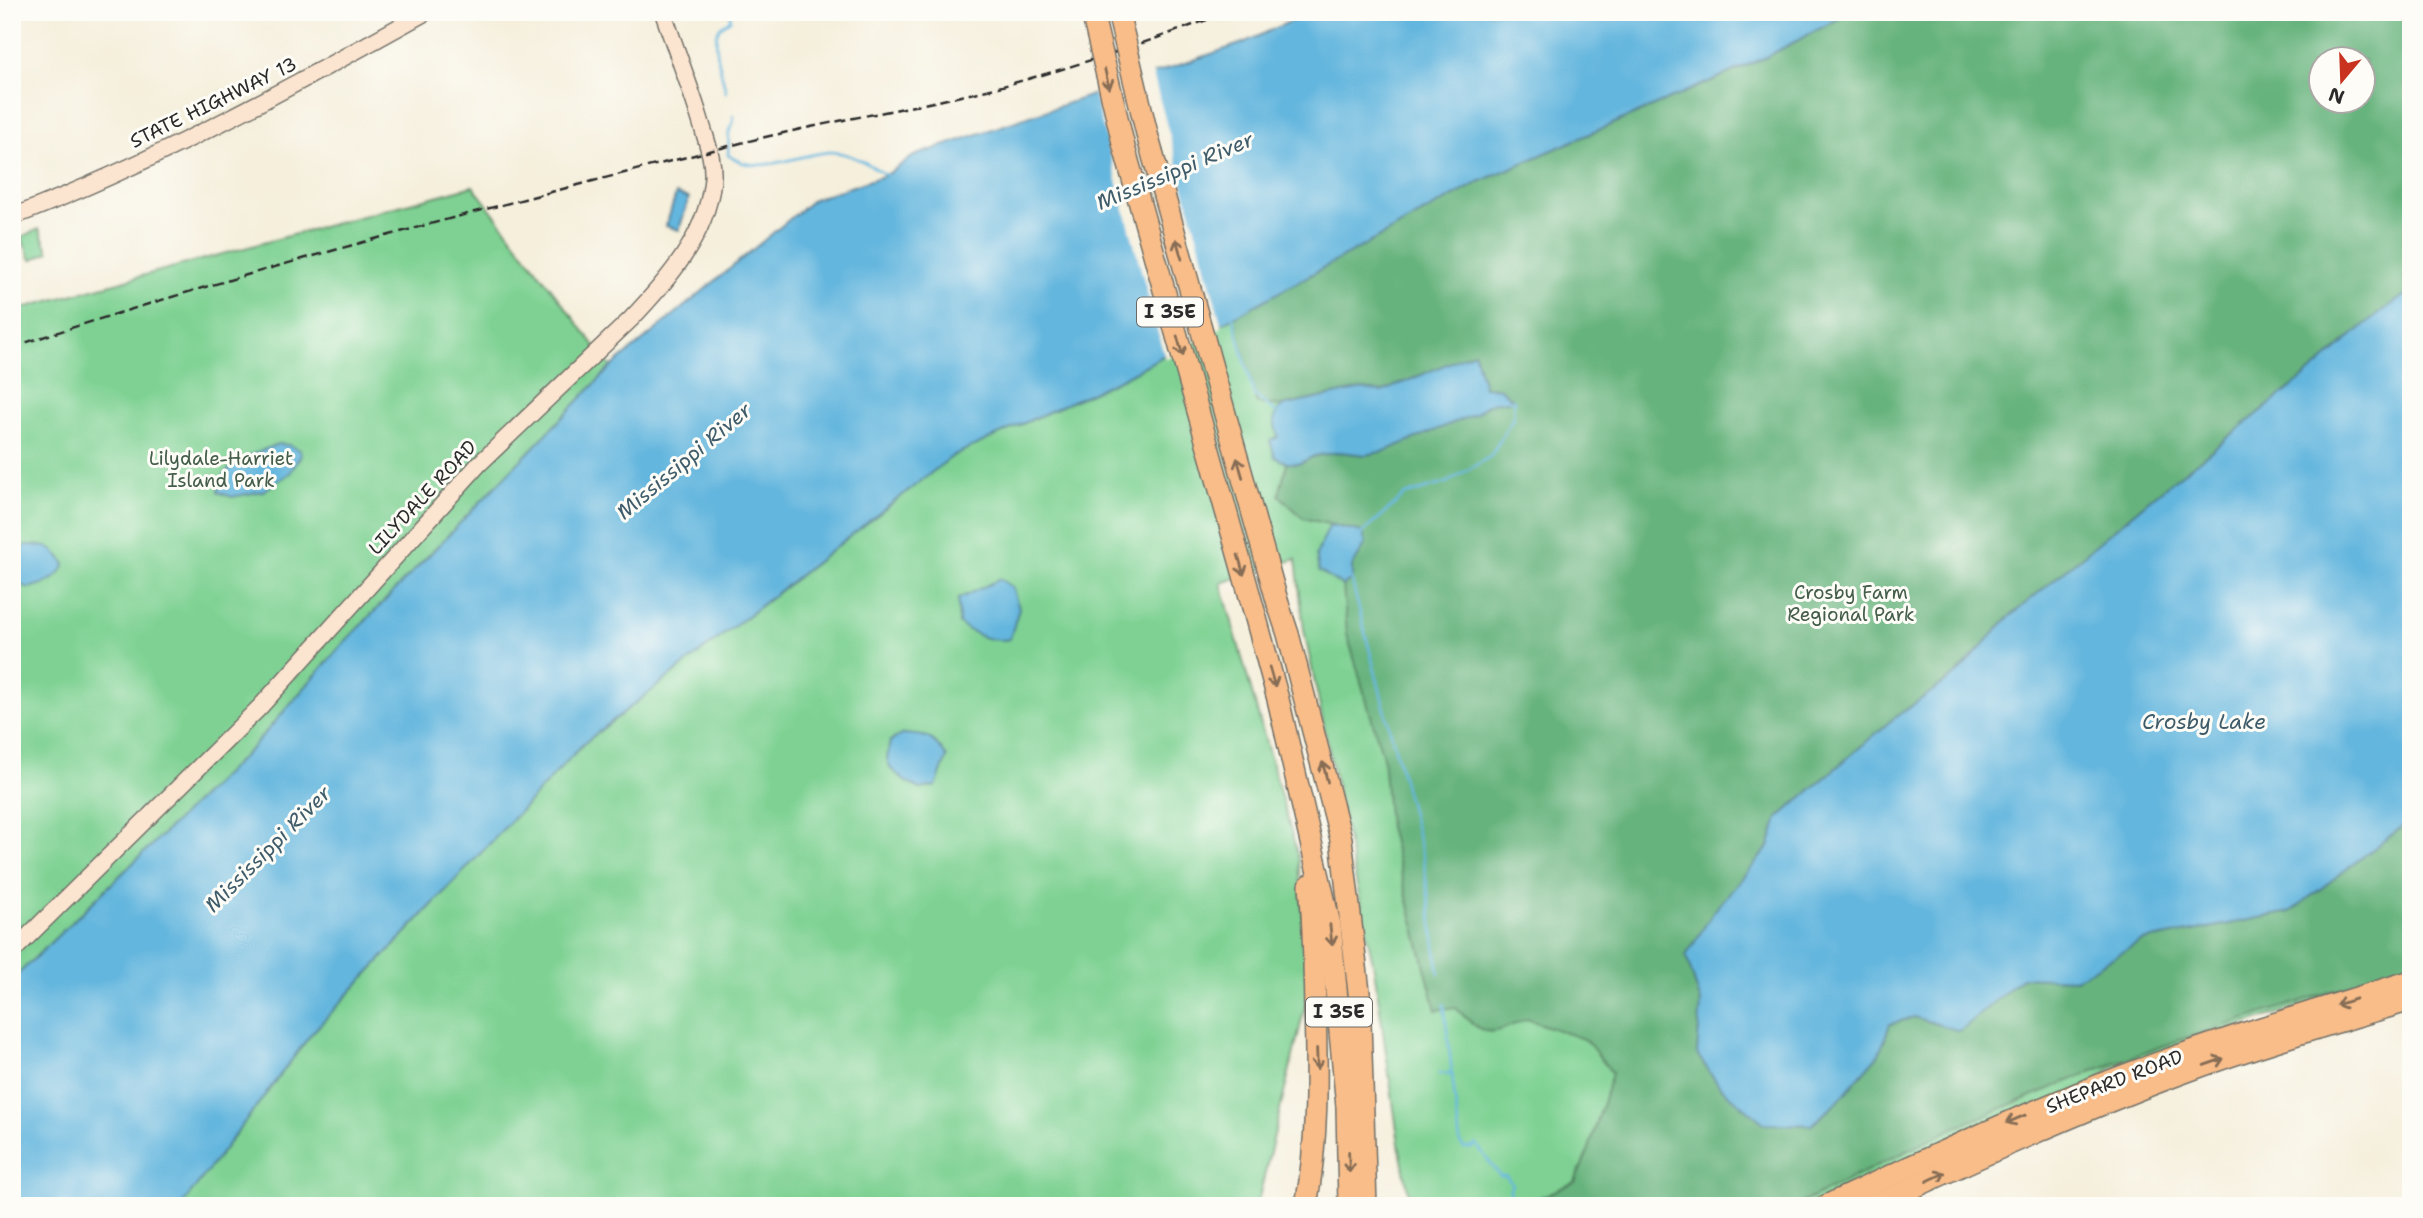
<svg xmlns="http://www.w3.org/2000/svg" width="2423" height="1218" font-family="'Shantell Sans',sans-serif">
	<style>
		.green { fill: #7ed193; stroke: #547e5f; stroke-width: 2; fill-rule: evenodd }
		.forest { fill: #66b37d; stroke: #486f54; stroke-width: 2; fill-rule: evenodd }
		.water { fill: #63b6de; stroke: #477084; stroke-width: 2 }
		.pier { fill: #f5efdc }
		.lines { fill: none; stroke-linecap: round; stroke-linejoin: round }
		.stream { stroke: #63b6de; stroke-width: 2.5 }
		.secondary-casing { stroke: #727069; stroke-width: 19 }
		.highway-casing { stroke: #727069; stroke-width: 24 }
		.secondary { stroke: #fce5d0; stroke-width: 16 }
		.highway { stroke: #f8bd89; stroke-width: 21 }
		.rail { stroke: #2b2b2b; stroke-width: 2.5; stroke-dasharray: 10 5; stroke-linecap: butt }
		.highway-bridge-casing { stroke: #727069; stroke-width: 24; stroke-linecap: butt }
		.highway-bridge { stroke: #f8bd89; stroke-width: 21 }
		.oneway { stroke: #876d55 }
		.labels { text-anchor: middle; stroke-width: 6; stroke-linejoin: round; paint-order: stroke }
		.shield { fill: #fdfcf7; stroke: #6a6a68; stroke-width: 2 }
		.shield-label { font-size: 18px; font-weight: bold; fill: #2b2b2b }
		.street-label { font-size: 19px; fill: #2b2b2b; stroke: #fdfcf7 }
		.park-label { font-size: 19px; fill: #445d4a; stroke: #fdfcf7 }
		.water-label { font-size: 21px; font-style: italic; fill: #3f5c6a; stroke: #fdfcf7 }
	</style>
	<rect width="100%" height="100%" fill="#fdfcf7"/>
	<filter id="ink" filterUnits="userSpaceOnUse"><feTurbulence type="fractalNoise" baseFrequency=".0143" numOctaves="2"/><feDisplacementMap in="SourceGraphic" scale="14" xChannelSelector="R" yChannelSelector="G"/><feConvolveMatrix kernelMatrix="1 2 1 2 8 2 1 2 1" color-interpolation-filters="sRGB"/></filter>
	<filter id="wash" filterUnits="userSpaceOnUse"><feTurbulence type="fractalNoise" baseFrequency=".00686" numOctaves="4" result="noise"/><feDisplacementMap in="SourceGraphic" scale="28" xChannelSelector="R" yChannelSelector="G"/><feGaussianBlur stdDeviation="1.57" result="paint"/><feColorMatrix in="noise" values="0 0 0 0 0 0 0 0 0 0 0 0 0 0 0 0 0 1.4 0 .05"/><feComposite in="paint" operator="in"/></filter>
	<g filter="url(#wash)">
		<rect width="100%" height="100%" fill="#f5efdc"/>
		<g class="green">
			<path d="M1851 12H2411V969L2111 1069 2085 1087 1807 1206H1411L1399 1144 1374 968 1304 630 1296 559 1221 583 1299 860 1308 994 1257 1206H181L312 1033 583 744 954 455 1123 378 1289 285 1766 57ZM2322 60H2364V102H2322Z"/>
			<path d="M473 186 611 367 341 646 252 748 12 980V311Z"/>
			<path d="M39 229 49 252 31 260 21 237Z"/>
		</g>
		<path class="forest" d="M1851 12H2411V291L2371 319 2316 368 2159 492 2007 619 1957 674 1894 718 1778 818 1769 847 1745 875 1686 956 1701 1002 1697 1054 1721 1088 1765 1123 1812 1125 1841 1098 1879 1054 1890 1024 1914 1017 1960 1031 2023 977 2075 979 2142 941 2290 912 2411 820V966L2180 1040 2098 1069 1954 1128 1795 1206H1520L1575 1182 1589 1149 1612 1073 1586 1040 1527 1019C1488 1036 1486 1039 1455 1007L1436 1010 1389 827 1383 757 1347 634 1343 586 1352 579V567L1362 532 1303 518 1279 495 1287 463H1301L1314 456 1339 452 1366 455 1475 414 1490 403 1513 400 1484 387 1474 352 1382 392 1362 389 1283 406 1257 404 1233 317 1481 181 1766 57ZM2322 60H2364V102H2322Z"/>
		<g class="water">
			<path d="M1311 12H1851L1766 57 1481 181 1123 378 954 455 583 744 312 1033 181 1206H12V980L252 748 341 646 611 367 814 199 886 175 914 156 1243 43Z"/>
			<path d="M676 194 689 198 679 230 666 226Z"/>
			<path d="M2411 291V820L2290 912 2142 941 2075 979 2023 977 1960 1031 1914 1017 1890 1024 1879 1054 1841 1098 1812 1125 1765 1124 1721 1088 1697 1054 1701 1002 1686 956 1714 911 1769 847 1778 818 1894 718 1957 674 2007 619 2159 492 2316 368 2371 319Z"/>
			<path d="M1474 352 1484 387 1499 388 1514 400 1490 403 1475 414 1385 451 1366 455 1339 452 1314 456 1301 463H1287L1275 457 1270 441 1278 437 1274 421 1276 412 1283 406 1362 389 1382 392Z"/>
			<path d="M278 444 289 445 300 450 301 455 290 473 263 491 232 497 218 492C222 461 254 454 278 444Z"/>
			<path d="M1330 525 1362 532 1366 543 1352 567V579L1343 586 1319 571 1316 555Z"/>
			<path d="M26 545C46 544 55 548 65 564 59 580 44 584 28 588L12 580 13 558Z"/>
			<path d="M1000 579 1012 587 1019 608 1010 639C990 643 976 635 959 624L958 599Z"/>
			<path d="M903 734C929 735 932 736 947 757L936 786 920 789 906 782 891 769 887 759 890 741Z"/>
		</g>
		<path class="pier" d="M1152 71 1222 327 1165 359 1093 91Z"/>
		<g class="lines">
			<g class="stream">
				<path d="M726 92C723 79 712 43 718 31 720 26 726 23 730 20L731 12"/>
				<path d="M733 116 734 121 729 132 728 155C758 178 796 154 829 152 848 151 873 166 889 177"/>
				<path d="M1233 317 1254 395 1276 412"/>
				<path d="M1360 535 1405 495 1446 483 1491 456 1513 418 1514 400H1510"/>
				<path d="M1351 578 1423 857 1439 974"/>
				<path d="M1444 1004 1460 1143 1464 1148H1472L1476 1144 1500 1176H1506L1512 1184 1510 1189 1511 1206"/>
				<path d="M1439 1074 1452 1073"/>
			</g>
		</g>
	</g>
	<g filter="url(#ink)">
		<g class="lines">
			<defs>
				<g id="secondary">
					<path d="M12 217C156 162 291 87 426 12"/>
					<path d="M12 952 260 707 479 464 631 319C667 281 706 237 712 183 715 161 706 140 700 119 689 83 675 48 663 12"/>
				</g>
				<g id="highway">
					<path d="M1278 604 1288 634 1341 839 1359 992 1366 1206"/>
					<path d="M1254 611 1278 699 1330 925 1347 1107 1349 1206"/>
					<path d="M1306 1206C1318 1140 1317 1074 1315 1008 1314 967 1314 926 1310 885"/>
					<path d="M1826 1206C1925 1159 2025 1113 2128 1074 2221 1039 2316 1011 2411 981"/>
					<path d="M1874 1206C1976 1158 2077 1112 2182 1073 2257 1045 2334 1023 2411 1000"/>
				</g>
			</defs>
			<use href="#secondary" class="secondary-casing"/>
			<use href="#highway" class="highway-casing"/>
			<use href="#secondary" class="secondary"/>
			<use href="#highway" class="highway"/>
			<path class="rail" d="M12 347C253 268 499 205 745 142 825 122 907 109 987 90 1069 69 1149 42 1228 12"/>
			<defs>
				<g id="highway-bridge">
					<path d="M1092 12 1124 147 1254 611"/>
					<path d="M1118 12 1148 138 1278 604"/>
				</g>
			</defs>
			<use href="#highway-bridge" class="highway-bridge-casing"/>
			<use href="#highway-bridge" class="highway-bridge"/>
		</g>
		<defs><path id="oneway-shaft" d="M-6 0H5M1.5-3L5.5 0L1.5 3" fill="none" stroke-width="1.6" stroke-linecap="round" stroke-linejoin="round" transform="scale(1.75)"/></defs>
		<g class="oneway">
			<use href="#oneway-shaft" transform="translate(1107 79) rotate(77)"/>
			<use href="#oneway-shaft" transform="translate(1179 249) rotate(-106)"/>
			<use href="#oneway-shaft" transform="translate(1180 346) rotate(74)"/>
			<use href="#oneway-shaft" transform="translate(1240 468) rotate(-106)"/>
			<use href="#oneway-shaft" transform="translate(1241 565) rotate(74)"/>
			<use href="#oneway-shaft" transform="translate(1272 677) rotate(74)"/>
			<use href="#oneway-shaft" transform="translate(1325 772) rotate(-104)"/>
			<use href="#oneway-shaft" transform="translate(1331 935) rotate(84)"/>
			<use href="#oneway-shaft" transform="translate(2346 1002) rotate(162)"/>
			<use href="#oneway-shaft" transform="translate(1317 1059) rotate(88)"/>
			<use href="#oneway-shaft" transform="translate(2214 1062) rotate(-19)"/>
			<use href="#oneway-shaft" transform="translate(2016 1119) rotate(157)"/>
			<use href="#oneway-shaft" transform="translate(1349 1162) rotate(88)"/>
			<use href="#oneway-shaft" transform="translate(1936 1177) rotate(-25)"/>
		</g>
	</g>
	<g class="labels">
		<g class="shield">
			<rect x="1137" y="297.5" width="66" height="29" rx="5"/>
			<rect x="1306" y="997.5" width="66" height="29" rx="5"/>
		</g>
		<g class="shield-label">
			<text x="1170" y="318">I 35E</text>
			<text x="1339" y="1018">I 35E</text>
		</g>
		<g class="street-label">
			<text transform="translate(213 102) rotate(-26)" y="7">STATE HIGHWAY 13</text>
			<text transform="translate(422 497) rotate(-47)" y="7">LILYDALE ROAD</text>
			<text transform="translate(2114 1081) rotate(-21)" y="7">SHEPARD ROAD</text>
		</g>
		<g class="park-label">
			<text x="221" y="465">Lilydale-Harriet<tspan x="221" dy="22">Island Park</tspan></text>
			<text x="1851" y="599">Crosby Farm<tspan x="1851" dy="22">Regional Park</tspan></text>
		</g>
		<g class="water-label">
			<text transform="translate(1175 171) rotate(-23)" y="7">Mississippi River</text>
			<text transform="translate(684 461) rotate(-40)" y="7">Mississippi River</text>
			<text x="2204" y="729">Crosby Lake</text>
			<text transform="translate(268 849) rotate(-45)" y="7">Mississippi River</text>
		</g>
	</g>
	<rect width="2423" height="1218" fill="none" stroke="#fdfcf7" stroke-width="42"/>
	<g transform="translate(2342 80) rotate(199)"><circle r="33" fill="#fdfcf7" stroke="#a9a8a5" stroke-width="2"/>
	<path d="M0-5L12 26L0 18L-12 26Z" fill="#c8321e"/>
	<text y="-10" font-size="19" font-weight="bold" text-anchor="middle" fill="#2b2b2b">N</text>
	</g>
</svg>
